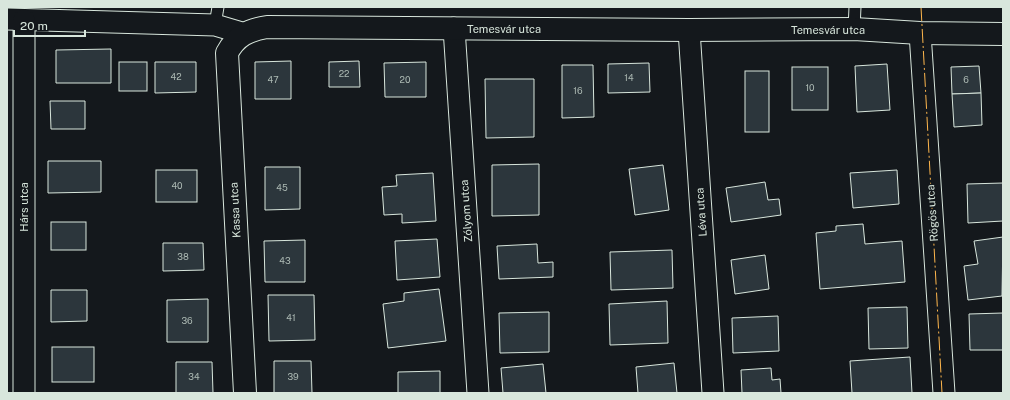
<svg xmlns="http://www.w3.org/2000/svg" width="1010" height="400" font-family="'Public Sans',sans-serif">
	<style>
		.building { fill: #2c363c; stroke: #d8e6dc }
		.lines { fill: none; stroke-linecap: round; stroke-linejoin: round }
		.service-casing { stroke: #d8e6dc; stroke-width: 13 }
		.minor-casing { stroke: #d8e6dc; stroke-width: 23 }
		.tertiary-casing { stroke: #d8e6dc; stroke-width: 24 }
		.service { stroke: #14181c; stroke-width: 11 }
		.minor { stroke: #14181c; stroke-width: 21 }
		.tertiary { stroke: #14181c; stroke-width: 22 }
		.power { stroke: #ffb74d; stroke-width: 1; stroke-dasharray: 14 3 2 3; stroke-linecap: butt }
		.labels { text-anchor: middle; stroke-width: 3; stroke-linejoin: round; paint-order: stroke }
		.number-label { font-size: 9px; fill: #adbab4 }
		.street-label { font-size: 11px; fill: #d8e6dc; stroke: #14181c }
	</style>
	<rect width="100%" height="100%" fill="#14181c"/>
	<g class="building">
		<path d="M111 49V83H56V50Z"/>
		<path d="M291 61V99H255V62Z"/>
		<path d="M359 61 360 87H329V62Z"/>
		<rect x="119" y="62" width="28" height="29"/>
		<path d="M155 62H196V92L155 93Z"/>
		<path d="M426 62V97H385L384 63Z"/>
		<path d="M649 63 650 92 608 93V64Z"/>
		<path d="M887 64 890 110 857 112 855 66Z"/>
		<path d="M562 65H593L594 117 562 118Z"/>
		<path d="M979 66 981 93 952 94 951 67Z"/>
		<rect x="792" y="67" width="36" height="43"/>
		<rect x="745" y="71" width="24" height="61"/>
		<path d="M485 79H534V137L486 138Z"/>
		<path d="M981 93 982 125 954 127 952 94Z"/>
		<path d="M50 101H85V129H51Z"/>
		<path d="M48 161H101V192L48 193Z"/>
		<path d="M539 164V215L492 216V165Z"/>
		<path d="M663 165 669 210 635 215 629 169Z"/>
		<path d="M265 167H300V209L265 210Z"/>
		<rect x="156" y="170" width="41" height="32"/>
		<path d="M897 170 899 204 853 208 850 173Z"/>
		<path d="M433 173 436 221 402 223V214L384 215 382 187 397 186 396 175Z"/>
		<path d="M765 182 768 200 779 199 781 215 731 222 726 188Z"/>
		<path d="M1003 183V221L968 223 967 184Z"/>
		<rect x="51" y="222" width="35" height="28"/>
		<path d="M863 224 865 244 902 241 905 282 820 289 816 233 836 231V226Z"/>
		<path d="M1003 237 1002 296 968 300 964 266 978 264 974 241Z"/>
		<path d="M437 239 440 277 397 280 395 241Z"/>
		<path d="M305 240V282H265L264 241Z"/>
		<path d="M163 243H203L204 270 163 271Z"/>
		<path d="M537 244 538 263 553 262V277L499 279 497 246Z"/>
		<path d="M672 250 673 288 611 290 610 252Z"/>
		<path d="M765 255 769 289 735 294 731 260Z"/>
		<path d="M439 289 446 341 388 348 383 304 404 301V293Z"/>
		<path d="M51 290H87V321L51 322Z"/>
		<path d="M268 295H314L315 340 269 341Z"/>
		<path d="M208 299V342H167V300Z"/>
		<path d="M667 301 668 343 610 345 609 304Z"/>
		<path d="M907 307 908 348 869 349 868 308Z"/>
		<path d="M549 312V352L500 353 499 313Z"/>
		<path d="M1003 313V350H970L969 314Z"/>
		<path d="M778 316 779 351 733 353 732 318Z"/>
		<rect x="52" y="347" width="42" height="35"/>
		<path d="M910 357 912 393H852L850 361Z"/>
		<path d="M274 361H311L312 393H274Z"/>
		<path d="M176 362H212L213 393H176Z"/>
		<path d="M674 363 677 393H638L636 367Z"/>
		<path d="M543 364 546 393H503L501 368Z"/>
		<path d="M771 368 772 380 780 379 781 393H742L741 370Z"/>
		<path d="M440 371V393H398V372Z"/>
	</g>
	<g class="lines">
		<defs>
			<g id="service">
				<path d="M215 25 218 7"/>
				<path d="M854 29 855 7"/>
			</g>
			<g id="minor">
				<path d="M7 19 215 25 242 33"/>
				<path d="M24 20V393"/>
				<path d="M454 28 478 393"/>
				<path d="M689 30 713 393"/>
				<path d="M920 33 944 393"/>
			</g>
			<path id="tertiary" d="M245 393 227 53C236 36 248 30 267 27L689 30 854 29 920 33 1003 34"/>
		</defs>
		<use href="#service" class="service-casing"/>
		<use href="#minor" class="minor-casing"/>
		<use href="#tertiary" class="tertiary-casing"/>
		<use href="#service" class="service"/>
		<use href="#minor" class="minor"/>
		<use href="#tertiary" class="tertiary"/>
		<path class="power" d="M921 7 942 393"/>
	</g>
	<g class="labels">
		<g class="number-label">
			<text x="344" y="77">22</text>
			<text x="176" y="80">42</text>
			<text x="629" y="81">14</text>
			<text x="273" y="83">47</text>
			<text x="405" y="83">20</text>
			<text x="966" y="83">6</text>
			<text x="810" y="91">10</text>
			<text x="578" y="94">16</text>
			<text x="177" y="189">40</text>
			<text x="282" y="191">45</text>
			<text x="183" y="260">38</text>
			<text x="285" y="264">43</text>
			<text x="291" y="321">41</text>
			<text x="187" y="324">36</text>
			<text x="194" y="380">34</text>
			<text x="293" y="380">39</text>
		</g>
		<g class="street-label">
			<text x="504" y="33">Temesvár utca</text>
			<text x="828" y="34">Temesvár utca</text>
			<text transform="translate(24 207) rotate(-90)" y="4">Hárs utca</text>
			<text transform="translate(235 210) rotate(-93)" y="4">Kassa utca</text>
			<text transform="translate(466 211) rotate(-94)" y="4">Zólyom utca</text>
			<text transform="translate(701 212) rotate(-94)" y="4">Léva utca</text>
			<text transform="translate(932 213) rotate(-94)" y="4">Rögös utca</text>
		</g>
	</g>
	<rect width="1010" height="400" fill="none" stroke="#d8e6dc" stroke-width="16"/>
	<path d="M14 30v6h71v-6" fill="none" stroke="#d8e6dc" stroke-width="2"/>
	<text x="20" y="30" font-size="12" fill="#d8e6dc" stroke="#14181c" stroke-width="3" paint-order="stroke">20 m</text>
</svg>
